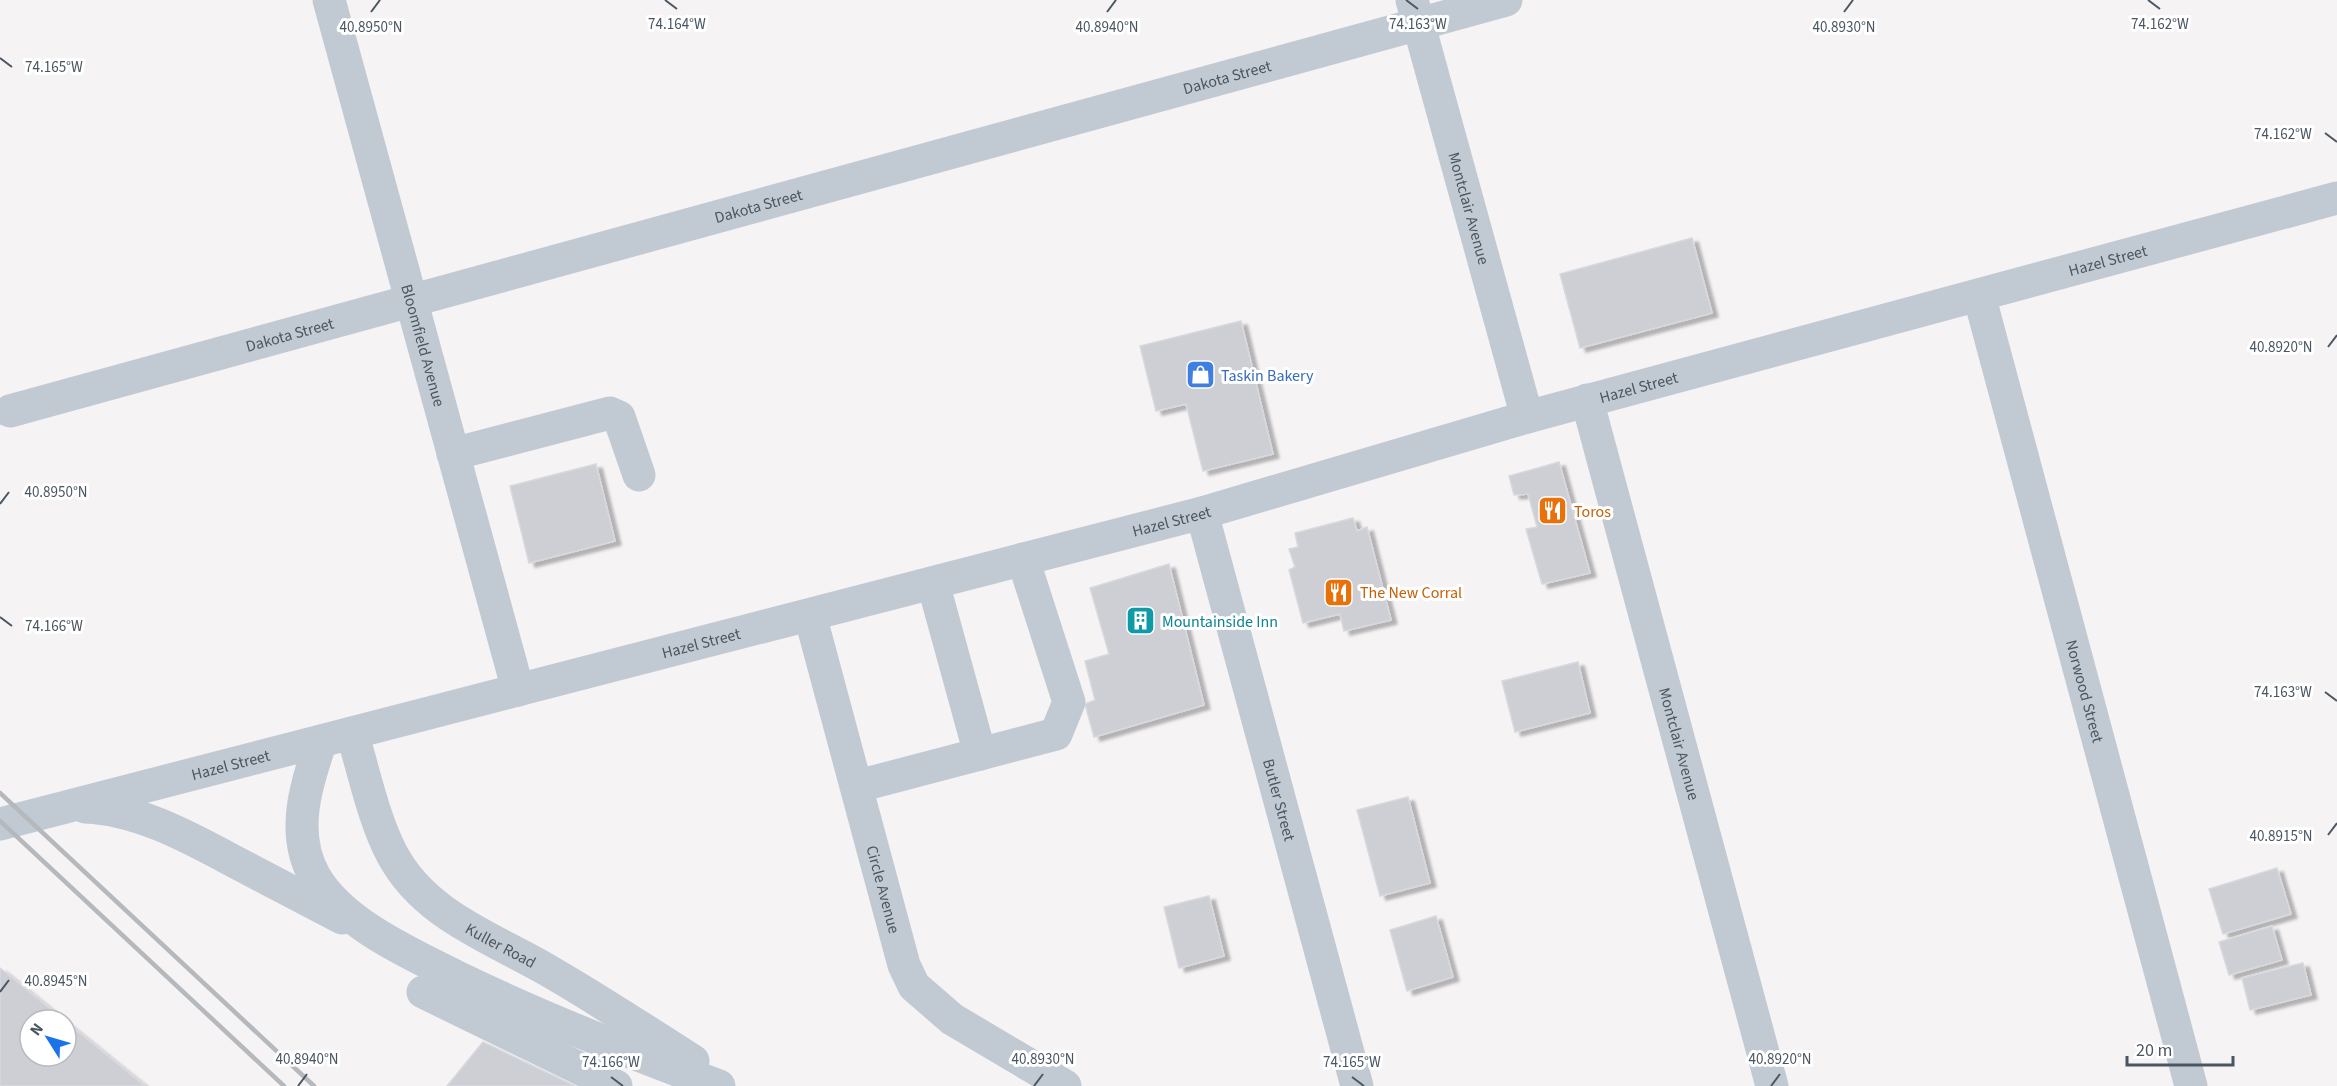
<svg xmlns="http://www.w3.org/2000/svg" width="2337" height="1086" font-family="'Source Sans 3',sans-serif">
	<style>
		.building { fill: #cdcfd5; stroke: #d7d9de; stroke-width: 1.5; filter: url(#shadow) }
		.lines { fill: none; stroke-linecap: round; stroke-linejoin: round }
		.minor { stroke: #c1cad2; stroke-width: 33 }
		.rail { stroke: #b5b8bd; stroke-width: 4.5 }
		.ticks { fill: none; stroke: #4a5661; stroke-width: 2 }
		.labels { text-anchor: middle; stroke-width: 6; stroke-linejoin: round; paint-order: stroke }
		.street-label { font-size: 16px; fill: #4a5661; stroke: #fff }
		.shop-label { font-size: 16px; fill: #366cbe; stroke: #fff; text-anchor: start }
		.food-label { font-size: 16px; fill: #c56008; stroke: #fff; text-anchor: start }
		.culture-label { font-size: 16px; fill: #0d838f; stroke: #fff; text-anchor: start }
		.ticks-label { font-size: 15px; text-anchor: middle; fill: #4a5661; stroke: #fff; stroke-width: 6; stroke-linejoin: round; paint-order: stroke }
	</style>
	<defs>
		<filter id="shadow"><feDropShadow dx="6" dy="4" stdDeviation="1.5" flood-color="#0004"/></filter>
	</defs>
	<rect width="100%" height="100%" fill="#f5f3f3"/>
	<g class="building">
		<path d="M1692 238 1712 313 1580 348 1560 274Z"/>
		<path d="M1241 321 1273 454 1203 471 1186 404 1156 411 1140 346Z"/>
		<path d="M1559 462 1590 573 1542 584 1526 529 1537 527 1528 494 1514 495 1509 476Z"/>
		<path d="M596 464 615 541 529 563 510 486Z"/>
		<path d="M1353 518 1357 531 1367 527 1391 620 1344 631 1340 614 1303 623 1289 570 1295 567 1289 549 1298 547 1295 533Z"/>
		<path d="M1169 564 1204 705 1094 737 1085 704 1095 700 1085 661 1109 654 1090 588Z"/>
		<path d="M1578 662 1590 713 1515 732 1502 681Z"/>
		<path d="M1408 797 1430 883 1380 896 1357 810Z"/>
		<path d="M2277 868 2291 914 2223 934 2209 889Z"/>
		<path d="M1209 896 1224 956 1179 968 1164 907Z"/>
		<path d="M1436 916 1453 977 1407 991 1390 930Z"/>
		<path d="M2272 926 2282 960 2229 975 2219 942Z"/>
		<path d="M2303 963 2311 995 2250 1010 2242 978Z"/>
		<path d="M0 968 64 1020H30V1056H66V1022L145 1086H0Z"/>
		<path d="M483 1042 575 1086H447Z"/>
	</g>
	<g class="lines">
		<g class="minor">
			<path id="s1" d="M329 0 518 690"/>
			<path id="s2" d="M1412 0 1527 417"/>
			<path id="s3" d="M1979 295 2191 1086"/>
			<path id="s4" d="M1587 400 1772 1086"/>
			<path id="s5" d="M10 411 1506 0"/>
			<path d="M453 454 610 413 619 417 639 475"/>
			<path id="s6" d="M1202 513 1357 1086"/>
			<path d="M933 583 980 754"/>
			<path id="s7" d="M810 615 904 965 914 986 952 1019 1065 1086"/>
			<path id="s8" d="M352 733C364 771 373 818 392 854 423 913 487 936 542 967 593 996 643 1029 693 1061"/>
			<path d="M321 741C306 784 290 834 315 877 342 923 409 953 455 976 541 1018 629 1052 719 1086"/>
			<path d="M858 786 1056 734 1069 702 1023 559"/>
			<path d="M85 807C140 809 192 839 239 864 273 882 307 900 342 918"/>
			<path id="s9" d="M0 824 1202 513 1527 417 2337 198"/>
			<path d="M423 992 616 1086"/>
		</g>
		<g class="rail">
			<path d="M0 793 314 1086"/>
			<path d="M0 821 284 1086"/>
		</g>
	</g>
	<path class="ticks" d="M665 0 677 9M1406 0 1418 9M2148 0 2160 9M371 12 380 0M1107 12 1116 0M1844 12 1853 0M0 58 12 67M2325 133 2337 142M2328 347 2337 335M0 504 9 492M0 617 12 626M2325 692 2337 701M2328 835 2337 823M0 992 9 980M611 1077 623 1086M1352 1077 1364 1086M298 1086 307 1074M1034 1086 1043 1074M1771 1086 1780 1074"/>
	<defs>
		<symbol id="shop-square" viewBox="-11 -11 22 22"><rect x="-9" y="-9" width="18" height="18" rx="4" fill="#3f7fe0" stroke="#fff"/><path d="M-5-2.5h2.3a2.7 3.5 0 0 1 5.4 0H5L5.5 6h-11ZM-1.5-2.5h3a1.5 2.3 0 0 0-3 0Z" fill="#fff"/></symbol>
		<symbol id="restaurant-square" viewBox="-11 -11 22 22"><rect x="-9" y="-9" width="18" height="18" rx="4" fill="#e8710a" stroke="#fff"/><path d="M-5-6h1v4h1v-4h1v4h1v-4h1v5L-1.5 .5V6h-2V.5L-5-1ZM5-6V6H3V1.5H1.5Q1.5-4 5-6Z" fill="#fff"/></symbol>
		<symbol id="building-square" viewBox="-11 -11 22 22"><rect x="-9" y="-9" width="18" height="18" rx="4" fill="#0f9aa8" stroke="#fff"/><path d="M-4-6H4V6H1V3H-1V6H-4ZM-2.5-4.3h1.7v1.8h-1.7ZM.8-4.3h1.7v1.8H.8ZM-2.5-1h1.7V.8h-1.7ZM.8-1h1.7V.8H.8Z" fill="#fff"/></symbol>
	</defs>
	<g fill-rule="evenodd">
		<use href="#shop-square" x="1184" y="358" width="33" height="33"/>
		<use href="#restaurant-square" x="1536" y="494" width="33" height="33"/>
		<use href="#restaurant-square" x="1322" y="576" width="33" height="33"/>
		<use href="#building-square" x="1124" y="604" width="33" height="33"/>
	</g>
	<g class="labels">
		<g class="street-label">
			<text dy="6" stroke="none"><textPath href="#s5" startOffset="1262">Dakota Street</textPath></text>
			<text dy="6" stroke="none"><textPath href="#s5" startOffset="776">Dakota Street</textPath></text>
			<text dy="6" stroke="none"><textPath href="#s2" startOffset="216">Montclair Avenue</textPath></text>
			<text dy="6" stroke="none"><textPath href="#s9" startOffset="2182">Hazel Street</textPath></text>
			<text dy="6" stroke="none"><textPath href="#s5" startOffset="290">Dakota Street</textPath></text>
			<text dy="6" stroke="none"><textPath href="#s1" startOffset="358">Bloomfield Avenue</textPath></text>
			<text dy="6" stroke="none"><textPath href="#s9" startOffset="1696">Hazel Street</textPath></text>
			<text dy="6" stroke="none"><textPath href="#s9" startOffset="1210">Hazel Street</textPath></text>
			<text dy="6" stroke="none"><textPath href="#s9" startOffset="724">Hazel Street</textPath></text>
			<text dy="6" stroke="none"><textPath href="#s3" startOffset="410">Norwood Street</textPath></text>
			<text dy="6" stroke="none"><textPath href="#s4" startOffset="356">Montclair Avenue</textPath></text>
			<text dy="6" stroke="none"><textPath href="#s9" startOffset="238">Hazel Street</textPath></text>
			<text dy="6" stroke="none"><textPath href="#s6" startOffset="297">Butler Street</textPath></text>
			<text dy="6" stroke="none"><textPath href="#s7" startOffset="284">Circle Avenue</textPath></text>
			<text dy="6" stroke="none"><textPath href="#s8" startOffset="272">Kuller Road</textPath></text>
		</g>
		<g class="shop-label">
			<text x="1221" y="381">Taskin Bakery</text>
		</g>
		<g class="food-label">
			<text x="1574" y="517">Toros</text>
			<text x="1360" y="598">The New Corral</text>
		</g>
		<g class="culture-label">
			<text x="1162" y="627">Mountainside Inn</text>
		</g>
	</g>
	<g class="ticks-label">
		<text x="677" y="29">74.164°W</text>
		<text x="1418" y="29">74.163°W</text>
		<text x="2160" y="29">74.162°W</text>
		<text x="371" y="32">40.8950°N</text>
		<text x="1107" y="32">40.8940°N</text>
		<text x="1844" y="32">40.8930°N</text>
		<text x="54" y="72">74.165°W</text>
		<text x="2283" y="139">74.162°W</text>
		<text x="2281" y="352">40.8920°N</text>
		<text x="56" y="497">40.8950°N</text>
		<text x="54" y="631">74.166°W</text>
		<text x="2283" y="697">74.163°W</text>
		<text x="2281" y="841">40.8915°N</text>
		<text x="56" y="986">40.8945°N</text>
		<text x="307" y="1064">40.8940°N</text>
		<text x="1043" y="1064">40.8930°N</text>
		<text x="1780" y="1064">40.8920°N</text>
		<text x="611" y="1067">74.166°W</text>
		<text x="1352" y="1067">74.165°W</text>
	</g>
	<g transform="translate(48 1038) rotate(307)"><circle r="28" fill="#ffffff" stroke="#b7bbc0" stroke-width="1.5"/>
	<path d="M0-4.5L10 22L0 15L-10 22Z" fill="#1a73e8"/>
	<text y="-9" font-size="16" font-weight="bold" text-anchor="middle" fill="#4a5661">N</text>
	</g>
	<path d="M2127 1056v9h106v-9" fill="none" stroke="#4a5661" stroke-width="3"/>
	<text x="2136" y="1056" font-size="18" fill="#4a5661" stroke="#ffffff" stroke-width="4.5" paint-order="stroke">20 m</text>
</svg>
